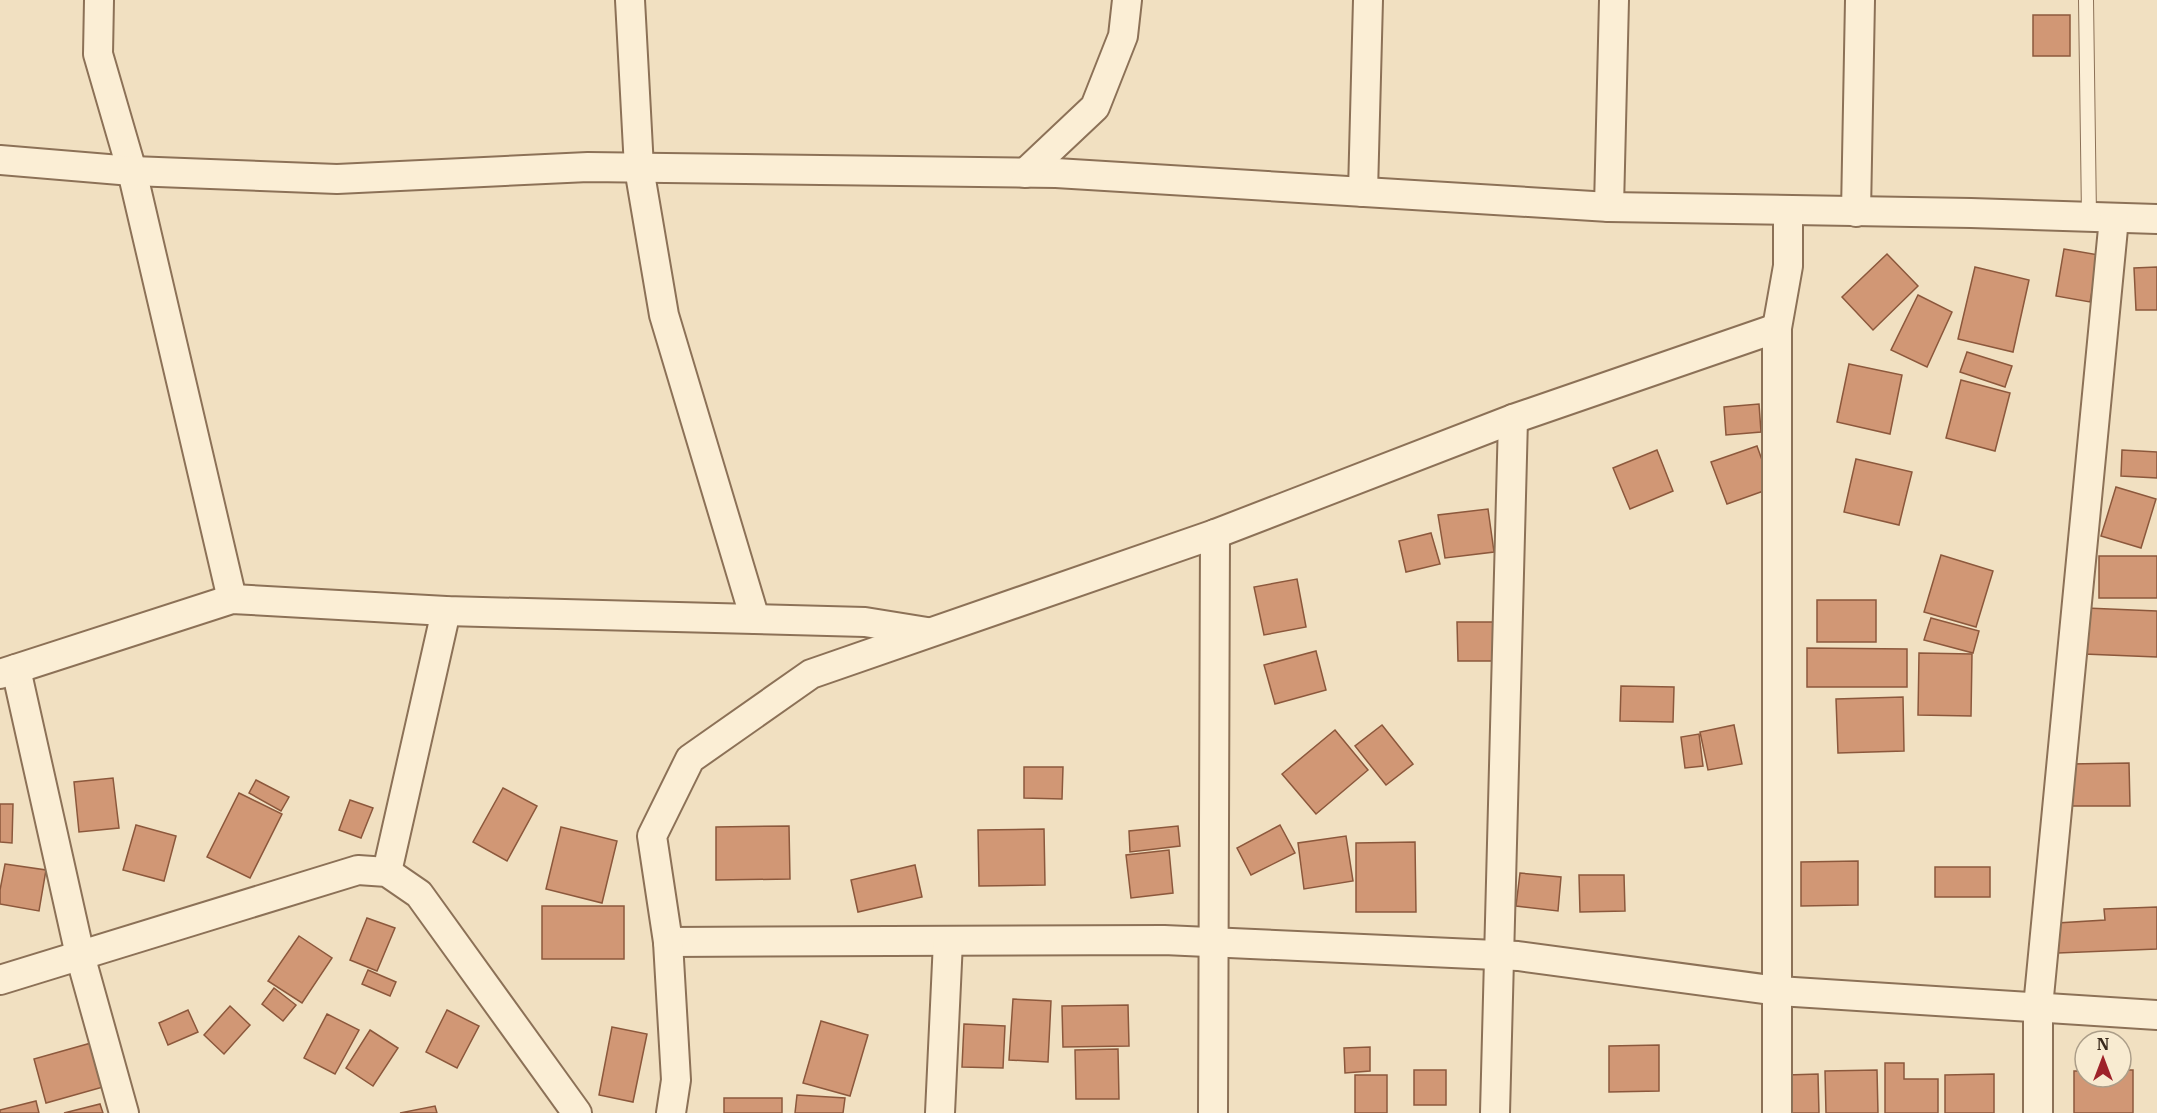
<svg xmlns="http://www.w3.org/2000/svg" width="2157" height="1113" font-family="'IBM Plex Serif',serif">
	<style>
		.building { fill: #d19775; stroke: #8c583c; stroke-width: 1.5 }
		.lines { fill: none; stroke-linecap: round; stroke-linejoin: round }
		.service-casing { stroke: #8c7157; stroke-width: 16 }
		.minor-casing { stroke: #8c7157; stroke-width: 32 }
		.service { stroke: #fbeed5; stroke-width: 14 }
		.minor { stroke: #fbeed5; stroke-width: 28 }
	</style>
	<rect width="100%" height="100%" fill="#f1e0c1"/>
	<g class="building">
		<rect x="2033" y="15" width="37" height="41"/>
		<path d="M2064 249 2099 255 2090 302 2056 296Z"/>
		<path d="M1887 254 1918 286 1873 330 1842 297Z"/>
		<path d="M1975 267 2029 280 2013 352 1958 339Z"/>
		<path d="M2157 267V310H2136L2134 268Z"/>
		<path d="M1918 295 1952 312 1927 367 1891 350Z"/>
		<path d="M1967 352 2012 366 2005 387 1960 372Z"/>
		<path d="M1849 364 1902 375 1890 434 1837 422Z"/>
		<path d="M1961 380 2010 393 1995 451 1946 438Z"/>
		<path d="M1759 404 1761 432 1726 435 1724 407Z"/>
		<path d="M1757 446 1772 488 1727 504 1711 462Z"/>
		<path d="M1657 450 1673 491 1630 509 1613 468Z"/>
		<path d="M2122 450 2157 452V478L2121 476Z"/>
		<path d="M1856 459 1912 472 1899 525 1844 512Z"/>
		<path d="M2116 487 2156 499 2141 548 2101 536Z"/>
		<path d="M1488 509 1494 552 1445 558 1438 515Z"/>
		<path d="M1431 533 1440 564 1406 572 1399 541Z"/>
		<path d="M1941 555 1993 571 1976 627 1924 612Z"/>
		<rect x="2099" y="556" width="58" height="42"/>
		<path d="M1297 579 1306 627 1264 635 1254 587Z"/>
		<rect x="1817" y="600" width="59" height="42"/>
		<path d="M2086 608 2157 611V657L2084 654Z"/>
		<path d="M1931 618 1979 631 1973 653 1924 640Z"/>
		<path d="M1457 622H1497V661H1458Z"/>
		<path d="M1807 648 1907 649V687H1807Z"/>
		<path d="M1316 651 1326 690 1275 704 1264 665Z"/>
		<path d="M1919 653 1972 654 1971 716 1918 715Z"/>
		<path d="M1621 686 1674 687 1673 722 1620 721Z"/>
		<path d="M1903 697 1904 751 1838 753 1836 699Z"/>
		<path d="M1382 725 1413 764 1386 785 1355 746Z"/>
		<path d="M1734 725 1742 764 1708 770 1700 732Z"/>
		<path d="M1335 730 1368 770 1316 814 1282 774Z"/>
		<path d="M1699 734 1703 766 1685 768 1681 737Z"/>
		<path d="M2129 763 2130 806H2070V764Z"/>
		<path d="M1024 767H1063L1062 799 1024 798Z"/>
		<path d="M113 778 119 828 79 832 74 782Z"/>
		<path d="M256 780 289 797 281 811 249 793Z"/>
		<path d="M503 788 537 806 507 861 473 842Z"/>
		<path d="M239 793 282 814 250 878 207 857Z"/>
		<path d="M350 800 373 808 361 838 339 830Z"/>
		<path d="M0 804H13L12 843 0 842Z"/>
		<path d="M136 825 176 836 164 881 123 870Z"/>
		<path d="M1280 825 1295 853 1251 875 1237 848Z"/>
		<path d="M789 826 790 879 716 880V827Z"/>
		<path d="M1178 826 1180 846 1130 852 1129 831Z"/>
		<path d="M561 827 617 841 602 903 546 889Z"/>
		<path d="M1044 829 1045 885 979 886 978 830Z"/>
		<path d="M1346 836 1353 881 1304 889 1298 843Z"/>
		<path d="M1415 842 1416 912H1356V843Z"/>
		<path d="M1169 850 1173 893 1131 898 1126 855Z"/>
		<path d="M1858 861V905L1801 906V862Z"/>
		<path d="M5 864 46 870 39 911 0 904V890Z"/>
		<path d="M915 865 922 897 858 912 851 880Z"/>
		<rect x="1935" y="867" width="55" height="30"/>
		<path d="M1520 873 1561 877 1558 911 1516 906Z"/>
		<path d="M1579 875H1624L1625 911 1580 912Z"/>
		<rect x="542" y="906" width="82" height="53"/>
		<path d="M2157 907V949L2058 953 2057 923 2105 920 2104 909Z"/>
		<path d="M367 918 395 928 377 971 350 960Z"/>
		<path d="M299 936 332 958 302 1003 268 981Z"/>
		<path d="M368 970 396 982 390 996 362 984Z"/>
		<path d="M274 988 296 1005 283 1021 262 1004Z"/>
		<path d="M1013 999 1051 1001 1048 1062 1009 1060Z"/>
		<path d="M1128 1005 1129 1046 1063 1047 1062 1006Z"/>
		<path d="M230 1006 250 1025 224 1054 204 1035Z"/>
		<path d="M188 1010 198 1032 168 1045 159 1023Z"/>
		<path d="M447 1010 479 1026 457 1068 426 1052Z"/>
		<path d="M327 1014 359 1030 335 1074 304 1058Z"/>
		<path d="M821 1021 868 1035 850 1096 803 1083Z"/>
		<path d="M964 1024 1005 1026 1003 1068 962 1067Z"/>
		<path d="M612 1027 647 1034 633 1102 599 1095Z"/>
		<path d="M370 1030 398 1048 373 1086 346 1068Z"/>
		<path d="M91 1043 103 1087 46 1103 34 1059Z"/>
		<path d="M1659 1045V1091L1609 1092V1046Z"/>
		<path d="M1370 1047V1071L1345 1073 1344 1048Z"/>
		<path d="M1118 1049 1119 1099H1076L1075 1050Z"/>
		<path d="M1885 1063H1904V1079H1938V1113H1885Z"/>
		<rect x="1414" y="1070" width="32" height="35"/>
		<path d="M1877 1070 1878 1113H1826L1825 1071Z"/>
		<path d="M2121 1070H2133V1113H2074V1071H2085V1077H2121Z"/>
		<path d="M1818 1074 1819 1113H1788L1787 1075Z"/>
		<path d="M1994 1074V1113H1945V1075Z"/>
		<rect x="1355" y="1075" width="32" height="38"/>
		<path d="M797 1095 845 1098 843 1113H795Z"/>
		<rect x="724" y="1098" width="58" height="15"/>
		<path d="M36 1101 39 1113H0V1110Z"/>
		<path d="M100 1104 103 1113H64Z"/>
		<path d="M435 1106 437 1113H400Z"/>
	</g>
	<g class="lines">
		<defs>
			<path id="service" d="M2086 0 2089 216"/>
			<g id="minor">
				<path d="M99 0 98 54 132 171 232 599"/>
				<path d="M630 0 639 168 664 315 755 619"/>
				<path d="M0 160 132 171 337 179 588 167 1056 173 1609 207 1971 213 2157 219"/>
				<path d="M1025 173 1095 107 1123 36 1127 0"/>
				<path d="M1363 192 1368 0"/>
				<path d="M1609 207 1614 0"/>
				<path d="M1856 212 1860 0"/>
				<path d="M16 669 80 955 124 1113"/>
				<path d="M0 674 232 599 446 611 865 622 927 632"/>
				<path d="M387 872 446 611"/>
				<path d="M668 942 1164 940 1518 956 1778 991 2157 1015"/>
				<path d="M0 980 358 870 387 872 419 894 577 1113"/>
				<path d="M671 1113 676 1080 668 942 652 836 690 759 811 674 1215 534 1513 419 1777 328"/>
				<path d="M940 1113 948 941"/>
				<path d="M1213 1113 1215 534"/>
				<path d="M1495 1113 1513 419"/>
				<path d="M1777 1113V328L1788 266V211"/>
				<path d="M2038 1113V1007L2114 218"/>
			</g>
		</defs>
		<use href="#service" class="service-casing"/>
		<use href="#minor" class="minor-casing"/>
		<use href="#service" class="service"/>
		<use href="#minor" class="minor"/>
	</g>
	<g transform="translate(2103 1059)"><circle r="28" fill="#f8ebd1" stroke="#ac9e89" stroke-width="1.5"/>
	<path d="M0-4.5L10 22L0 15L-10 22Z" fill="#9e232a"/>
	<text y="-9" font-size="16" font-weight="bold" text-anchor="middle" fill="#3a2a1d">N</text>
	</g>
</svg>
